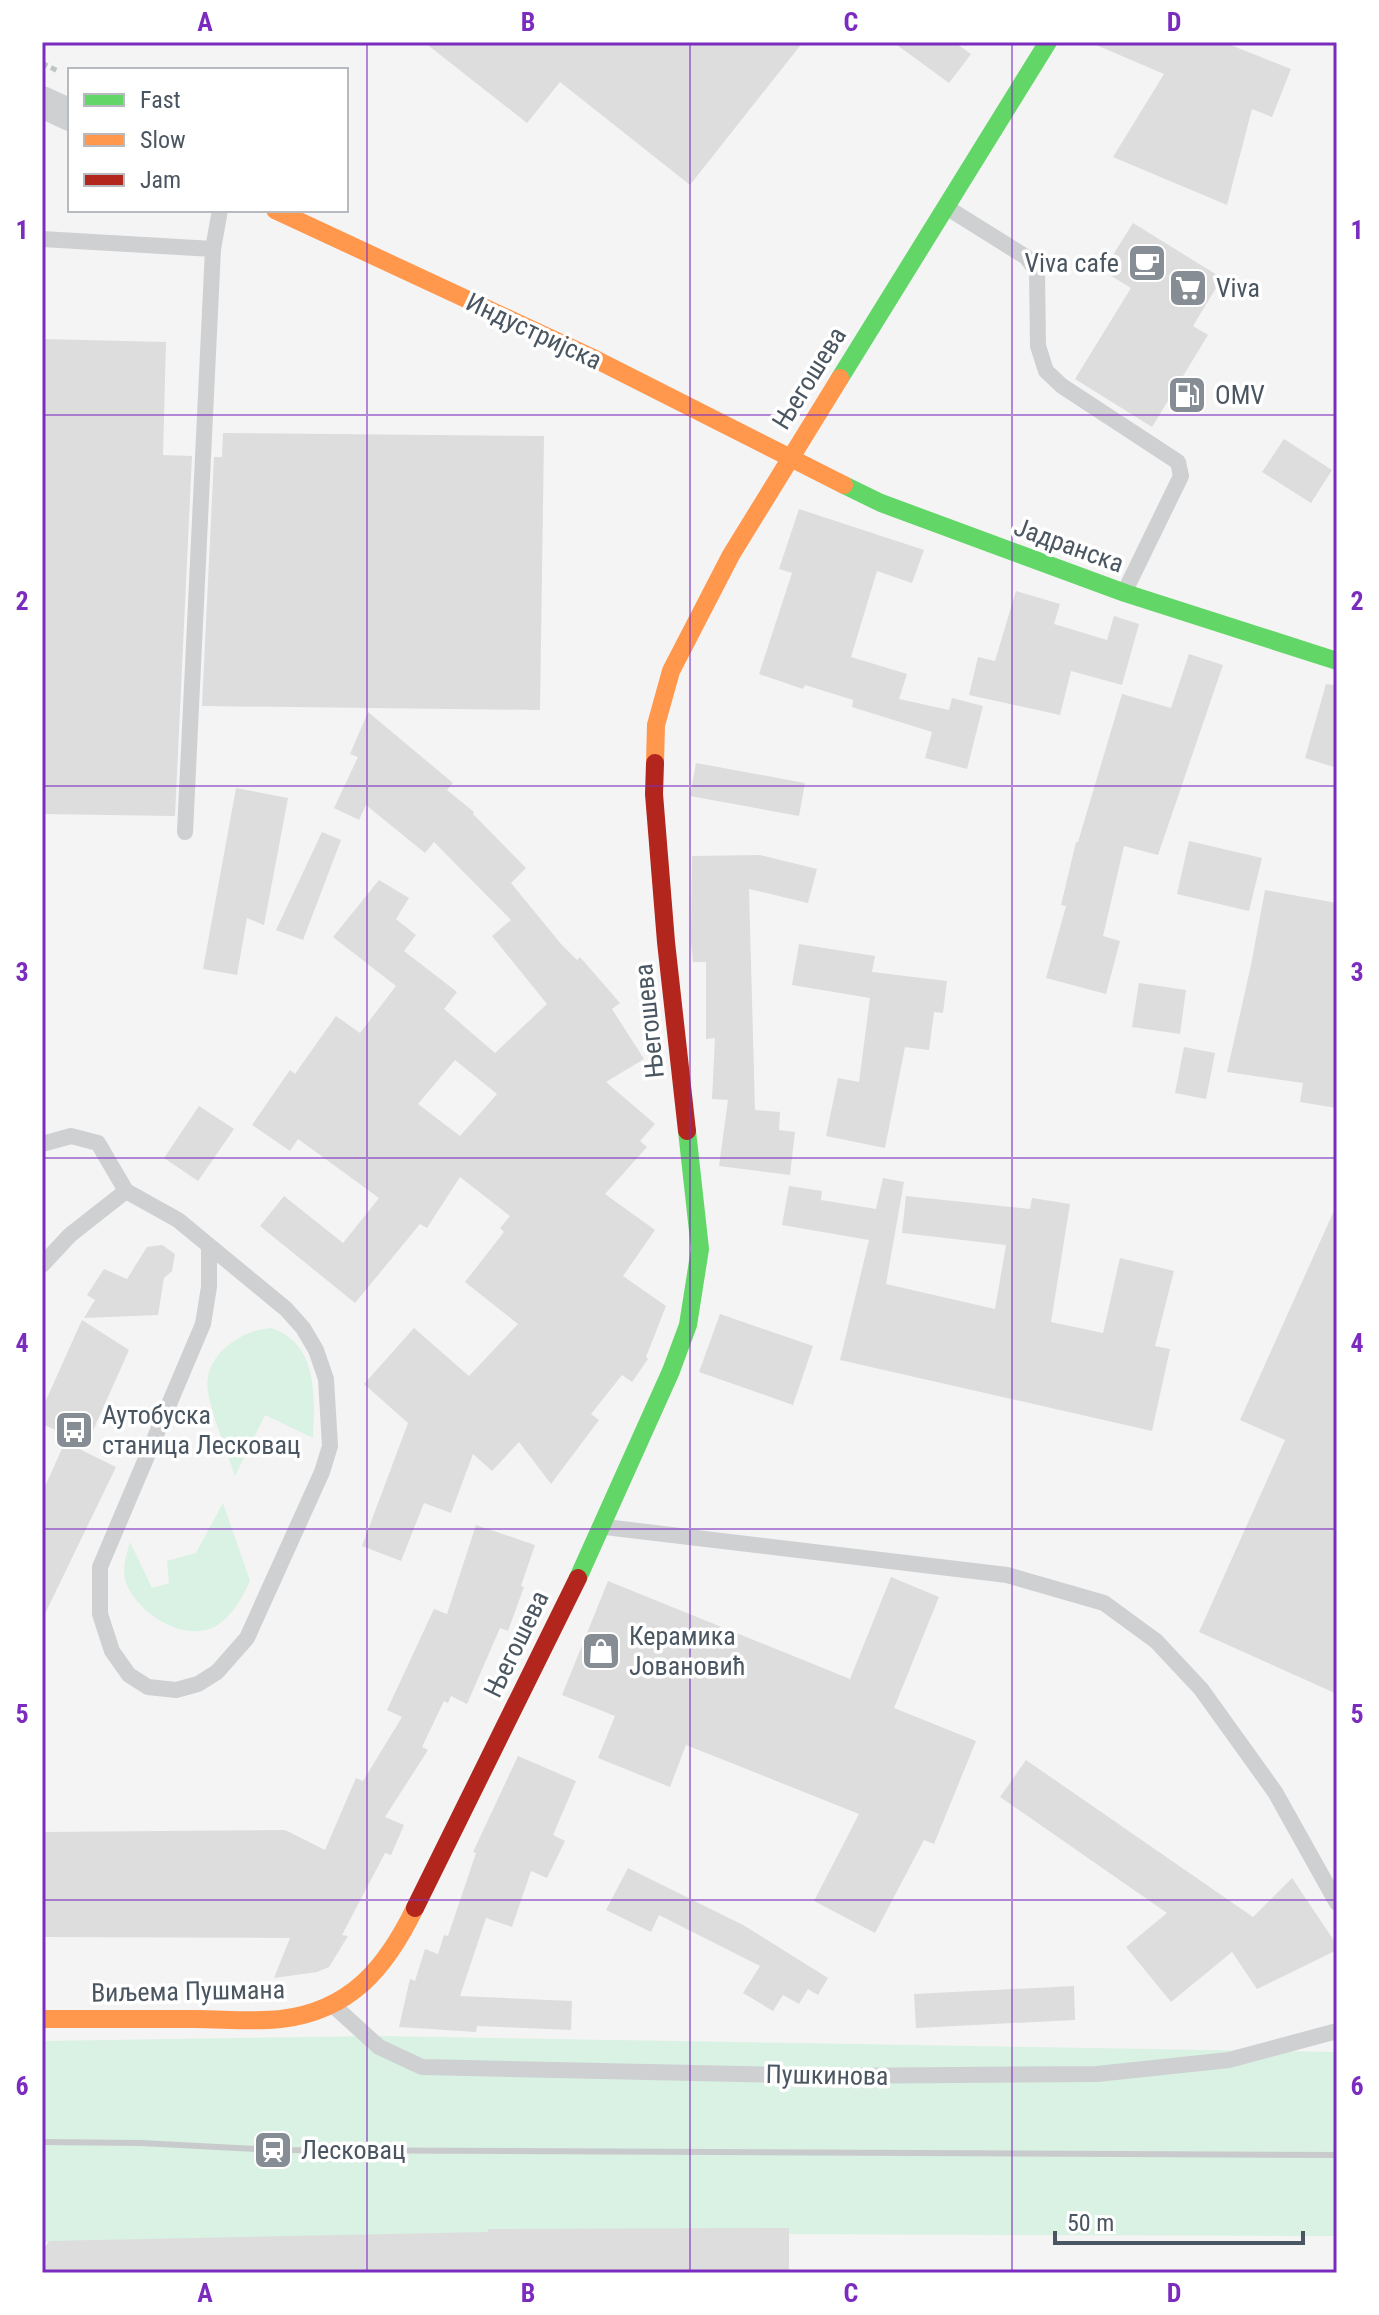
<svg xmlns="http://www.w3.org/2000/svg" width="1379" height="2315" font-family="'Roboto Condensed',sans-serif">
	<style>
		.green { fill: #d9f2e3 }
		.building { fill: #ddddde; fill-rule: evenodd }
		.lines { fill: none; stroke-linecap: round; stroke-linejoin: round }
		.path { stroke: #bcc7c4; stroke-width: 5; stroke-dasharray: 6 4; stroke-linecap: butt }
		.lane { stroke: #ced0d2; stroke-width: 16 }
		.street { stroke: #ced0d2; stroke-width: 32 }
		.fast { stroke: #63d668; stroke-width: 18 }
		.slow { stroke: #ff974d; stroke-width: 18 }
		.jam { stroke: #b3261e; stroke-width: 18 }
		.rail { stroke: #c9cacc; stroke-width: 6 }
		.grid { fill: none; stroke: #7b2cbf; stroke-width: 2; stroke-opacity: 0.55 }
		.labels { text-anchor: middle; stroke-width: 7; stroke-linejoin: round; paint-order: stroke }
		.poi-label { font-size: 26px; fill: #4a5661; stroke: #fff; text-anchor: start }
		.street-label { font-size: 26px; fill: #4a5661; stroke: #fff }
		.neatline { fill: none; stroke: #7b2cbf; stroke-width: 3 }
		.grid-label { font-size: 26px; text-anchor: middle; font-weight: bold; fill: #7b2cbf }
	</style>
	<rect width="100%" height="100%" fill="#f4f4f4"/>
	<g class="green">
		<path d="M271 1328C318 1343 315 1396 313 1438L265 1415 235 1476C227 1450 212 1418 208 1392 202 1356 240 1330 271 1328Z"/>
		<path d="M223 1503 250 1581C242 1597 233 1616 216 1626 185 1643 140 1615 127 1585 121 1571 126 1556 130 1542L152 1588 169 1583 167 1561 196 1553Z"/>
		<path d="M379 2036 1337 2052V2236L462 2233 42 2242V2041Z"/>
	</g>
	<g class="building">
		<path d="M424 42H803L690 185 560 82 527 123Z"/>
		<path d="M893 42H954L971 54 949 83Z"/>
		<path d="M1089 42H1223L1291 69 1272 117 1252 109 1227 205 1113 157 1164 74Z"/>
		<path d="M1133 223 1222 278 1193 326 1208 335 1152 427 1075 379 1131 288 1103 271Z"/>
		<path d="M42 339 166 342 163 455 192 456 175 816 42 814Z"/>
		<path d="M223 433 544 436 540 710 202 706 214 457H222Z"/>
		<path d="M1284 439 1332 470 1311 503 1262 472Z"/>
		<path d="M799 509 924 550 912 583 877 571 851 657 907 674 899 699 949 710 952 698 983 706 967 769 925 758 932 732 852 707 853 700 805 685 803 689 759 674 792 573 779 569Z"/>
		<path d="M1016 591 1060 604 1054 624 1107 640 1114 616 1139 624 1122 685 1071 671 1060 715 969 695 978 657 995 661Z"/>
		<path d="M1189 654 1223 665 1158 855 1124 846 1103 936 1120 941 1106 994 1046 978 1066 906 1061 905 1076 842H1078L1122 694 1171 708Z"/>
		<path d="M1326 684 1337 685V768L1305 758Z"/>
		<path d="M368 712 453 783 447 790 474 812 473 814 526 868 511 883 561 944 577 960 580 957 620 1003 612 1009 644 1059 606 1082 655 1124 640 1141 647 1147 605 1194 655 1230 623 1276 666 1306 646 1357 648 1359 632 1382 622 1375 591 1414 599 1420 551 1484 519 1442 492 1471 473 1454 451 1513 424 1503 401 1561 362 1546 408 1423 364 1384 414 1328 469 1376 518 1324 465 1282 504 1232 500 1228 510 1216 460 1177 427 1228 420 1224 355 1303 260 1226 284 1196 343 1243 379 1198 298 1139 290 1151 252 1125 290 1070 295 1074 336 1016 360 1033 396 986 333 937 379 880 409 898 396 919 416 935 404 951 457 992 444 1009 495 1053 547 1004 492 936 511 920 434 842 425 853 366 805 359 820 334 808 358 757 350 754ZM455 1060 497 1094 460 1136 418 1104Z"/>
		<path d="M696 763 805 783 799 816 690 796Z"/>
		<path d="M236 788 288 798 264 925 247 918 237 975 203 969Z"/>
		<path d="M322 832 341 840 303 940 276 930Z"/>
		<path d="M1189 841 1262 858 1249 911 1177 894Z"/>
		<path d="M760 855 817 869 808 903 749 889 755 1110 780 1112 779 1130 795 1132 790 1175 719 1166 728 1100 712 1099 715 1038 706 1039V962H693L691 941 692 856Z"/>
		<path d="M1265 890 1337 903V1108L1300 1102 1303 1083 1227 1072 1251 965Z"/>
		<path d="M799 944 875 956 872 972 947 981 943 1013 934 1012 929 1050 905 1047 885 1148 826 1136 838 1078 859 1082 870 998 792 985Z"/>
		<path d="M1139 983 1186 990 1180 1034 1132 1027Z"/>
		<path d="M1184 1047 1215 1053 1206 1099 1175 1093Z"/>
		<path d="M199 1106 234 1129 198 1181 164 1158Z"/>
		<path d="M883 1178 904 1182 886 1284 995 1309 1006 1245 902 1233 906 1196 1030 1209 1032 1198 1070 1204 1051 1322 1103 1333 1120 1258 1174 1271 1155 1346 1170 1349 1152 1431 840 1360 869 1240 782 1225 789 1186 822 1191 821 1200 876 1209Z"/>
		<path d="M1337 1204V1694L1199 1632 1285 1440 1240 1420Z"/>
		<path d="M162 1245 175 1254 172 1271 164 1278 158 1315 84 1318 95 1300 87 1295 104 1269 127 1279 147 1247Z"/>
		<path d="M720 1314 813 1346 793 1405 699 1372Z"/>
		<path d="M82 1320 129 1350 87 1444 42 1424V1409Z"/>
		<path d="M65 1442 116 1467 42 1620V1493Z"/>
		<path d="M476 1525 535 1545 521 1586 524 1587 508 1631 500 1628 467 1704 451 1696 448 1703 444 1701 422 1747 428 1750 385 1817 404 1825 391 1855 385 1853 342 1935 348 1936 329 1967 317 1972 274 1978 290 1938 42 1937V1832L285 1830 325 1850 356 1778 363 1781 402 1717 387 1710 434 1609 447 1614Z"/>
		<path d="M891 1577 939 1597 894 1708 976 1741 934 1844 924 1840 875 1933 814 1901 859 1814 686 1745 670 1787 598 1758 615 1716 562 1695 608 1581 850 1679Z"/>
		<path d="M518 1756 576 1781 553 1835 565 1841 547 1878 531 1871 512 1927 486 1918 460 1996 572 2001 571 2030 477 2026 476 2032 399 2027 410 1979 415 1981 425 1949 438 1954 444 1935 448 1936 476 1853 473 1852Z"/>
		<path d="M1026 1760 1253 1917 1292 1878 1337 1945V1950L1257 1989 1232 1952 1171 2002 1126 1947 1167 1913 1000 1797Z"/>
		<path d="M628 1868 743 1925 828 1978 818 1995 808 1989 799 2004 783 1995 773 2011 743 1993 760 1966 659 1915 651 1932 606 1910Z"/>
		<path d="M1074 1986 1075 2020 916 2028 914 1994Z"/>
		<path d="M789 2228V2273H42V2252L49 2241 488 2232V2229Z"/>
	</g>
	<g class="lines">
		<path class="path" d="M42 63 58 71"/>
		<g class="lane">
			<path d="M946 207 1026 257 1037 271 1038 346 1046 371 1062 386 1178 462 1181 476 1125 591"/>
			<path d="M42 239 213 249 185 832"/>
			<path d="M213 249 220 210"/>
			<path d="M42 1144 71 1136 98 1143 126 1191 178 1220 286 1309 303 1328 316 1350 326 1379 330 1446 322 1472 247 1638 217 1672 198 1684 176 1690 148 1687 129 1675 112 1651 100 1614V1567L203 1324 209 1287V1248"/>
			<path d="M42 1265 70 1235 126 1191"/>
			<path d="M605 1527 1007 1575 1104 1603 1156 1641 1201 1689 1275 1792 1337 1903"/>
			<path d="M335 2007 379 2047 422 2067 834 2076 1097 2074 1229 2060 1337 2031"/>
		</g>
		<path class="street" d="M42 102 70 115"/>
		<g class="fast">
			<path d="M840 378 1048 42"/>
			<path d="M844 485 881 503 1125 593 1337 661"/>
			<path d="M578 1578 671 1371 688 1325 700 1249 687 1131"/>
		</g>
		<g class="slow">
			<path d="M275 210 595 359 844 485"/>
			<path d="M655 763 656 725 671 671 731 555 840 378"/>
			<path d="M42 2019C93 2019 144 2019 195 2019 223 2019 253 2022 281 2019 350 2011 386 1968 415 1908"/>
		</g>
		<g class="jam">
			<path d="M655 763 654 794 666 942 687 1131"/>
			<path d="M415 1908 578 1578"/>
		</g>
		<path class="rail" d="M42 2142 141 2143 273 2150 1337 2155"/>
	</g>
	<path class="grid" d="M367 42V2273M690 42V2273M1012 42V2273M42 415H1337M42 786H1337M42 1158H1337M42 1529H1337M42 1900H1337"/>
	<defs>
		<symbol id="cafe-square" viewBox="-11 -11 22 22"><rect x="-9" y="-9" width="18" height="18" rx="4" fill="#868d94" stroke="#fff"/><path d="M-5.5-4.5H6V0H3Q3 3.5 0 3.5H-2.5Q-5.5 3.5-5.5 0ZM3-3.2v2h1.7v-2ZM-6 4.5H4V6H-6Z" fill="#fff"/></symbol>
		<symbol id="supermarket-square" viewBox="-11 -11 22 22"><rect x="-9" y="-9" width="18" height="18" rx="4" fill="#868d94" stroke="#fff"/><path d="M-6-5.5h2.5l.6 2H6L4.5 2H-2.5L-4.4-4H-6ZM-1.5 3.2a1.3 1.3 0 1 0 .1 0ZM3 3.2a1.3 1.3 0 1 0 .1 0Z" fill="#fff"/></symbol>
		<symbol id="fuel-square" viewBox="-11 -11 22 22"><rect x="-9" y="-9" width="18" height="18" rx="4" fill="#868d94" stroke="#fff"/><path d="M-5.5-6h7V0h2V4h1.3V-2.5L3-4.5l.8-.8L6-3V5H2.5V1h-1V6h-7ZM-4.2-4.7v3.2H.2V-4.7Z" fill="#fff"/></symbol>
		<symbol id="bus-square" viewBox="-11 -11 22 22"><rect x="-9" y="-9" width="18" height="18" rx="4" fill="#868d94" stroke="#fff"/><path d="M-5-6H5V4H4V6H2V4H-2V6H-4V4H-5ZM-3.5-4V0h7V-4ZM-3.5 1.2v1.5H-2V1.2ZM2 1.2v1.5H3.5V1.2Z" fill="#fff"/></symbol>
		<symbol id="shop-square" viewBox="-11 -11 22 22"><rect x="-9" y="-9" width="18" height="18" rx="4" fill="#868d94" stroke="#fff"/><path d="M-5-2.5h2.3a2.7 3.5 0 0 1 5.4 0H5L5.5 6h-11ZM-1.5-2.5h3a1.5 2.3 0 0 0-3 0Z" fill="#fff"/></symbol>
		<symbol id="station-square" viewBox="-11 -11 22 22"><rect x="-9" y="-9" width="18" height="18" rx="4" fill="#868d94" stroke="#fff"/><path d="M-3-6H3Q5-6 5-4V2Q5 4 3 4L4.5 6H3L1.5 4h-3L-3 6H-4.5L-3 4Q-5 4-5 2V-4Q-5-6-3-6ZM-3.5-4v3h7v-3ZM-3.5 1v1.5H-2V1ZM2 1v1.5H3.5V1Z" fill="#fff"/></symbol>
	</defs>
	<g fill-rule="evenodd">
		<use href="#cafe-square" x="1125" y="241" width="44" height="44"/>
		<use href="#supermarket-square" x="1166" y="266" width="44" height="44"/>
		<use href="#fuel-square" x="1165" y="373" width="44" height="44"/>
		<use href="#bus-square" x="52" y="1408" width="44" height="44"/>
		<use href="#shop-square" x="579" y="1629" width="44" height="44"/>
		<use href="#station-square" x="251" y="2128" width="44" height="44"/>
	</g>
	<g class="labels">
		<g class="poi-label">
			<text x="1119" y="272" text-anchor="end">Viva cafe</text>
			<text x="1216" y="297">Viva</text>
			<text x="1215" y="404">OMV</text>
			<text x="102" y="1424">Аутобуска<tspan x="102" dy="30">станица Лесковац</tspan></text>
			<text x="629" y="1645">Керамика<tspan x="629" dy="30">Јовановић</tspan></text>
			<text x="301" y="2159">Лесковац</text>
		</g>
		<g class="street-label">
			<text transform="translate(534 331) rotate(25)" y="9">Индустријска</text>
			<text transform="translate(809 378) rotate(-58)" y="9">Његошева</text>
			<text transform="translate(1069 545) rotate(20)" y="9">Јадранска</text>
			<text transform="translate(649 1021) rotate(-96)" y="9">Његошева</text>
			<text transform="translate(516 1644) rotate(-64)" y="9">Његошева</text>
			<text transform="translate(188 1991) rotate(-1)" y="9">Виљема Пушмана</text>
			<text transform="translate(827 2075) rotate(1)" y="9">Пушкинова</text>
		</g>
	</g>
	<rect width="1379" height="2315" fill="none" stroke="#ffffff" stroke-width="88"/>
	<rect x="68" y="68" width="280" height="144" fill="#ffffff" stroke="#b7bbc0" stroke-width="2"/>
	<rect x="84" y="94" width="40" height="12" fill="#63d668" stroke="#b7bbc0" stroke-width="2"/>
	<text x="140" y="108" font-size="24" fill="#4a5661">Fast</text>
	<rect x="84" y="134" width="40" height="12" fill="#ff974d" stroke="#b7bbc0" stroke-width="2"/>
	<text x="140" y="148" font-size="24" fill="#4a5661">Slow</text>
	<rect x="84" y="174" width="40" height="12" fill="#b3261e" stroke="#b7bbc0" stroke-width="2"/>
	<text x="140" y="188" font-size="24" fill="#4a5661">Jam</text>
	<path d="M1055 2231v12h248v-12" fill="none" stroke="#4a5661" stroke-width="4"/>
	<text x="1067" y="2231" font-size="24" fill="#4a5661" stroke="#ffffff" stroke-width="6" paint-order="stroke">50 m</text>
	<rect x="44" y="44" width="1291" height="2227" class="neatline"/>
	<g class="grid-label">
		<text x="205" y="31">A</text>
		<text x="528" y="31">B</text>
		<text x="851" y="31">C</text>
		<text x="1174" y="31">D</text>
		<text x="22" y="239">1</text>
		<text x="1357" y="239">1</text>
		<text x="22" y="610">2</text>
		<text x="1357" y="610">2</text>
		<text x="22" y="981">3</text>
		<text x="1357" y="981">3</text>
		<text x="22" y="1352">4</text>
		<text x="1357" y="1352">4</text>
		<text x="22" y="1723">5</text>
		<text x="1357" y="1723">5</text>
		<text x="22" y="2095">6</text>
		<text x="1357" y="2095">6</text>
		<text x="205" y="2302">A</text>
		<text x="528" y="2302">B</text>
		<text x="851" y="2302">C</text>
		<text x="1174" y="2302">D</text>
	</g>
</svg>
